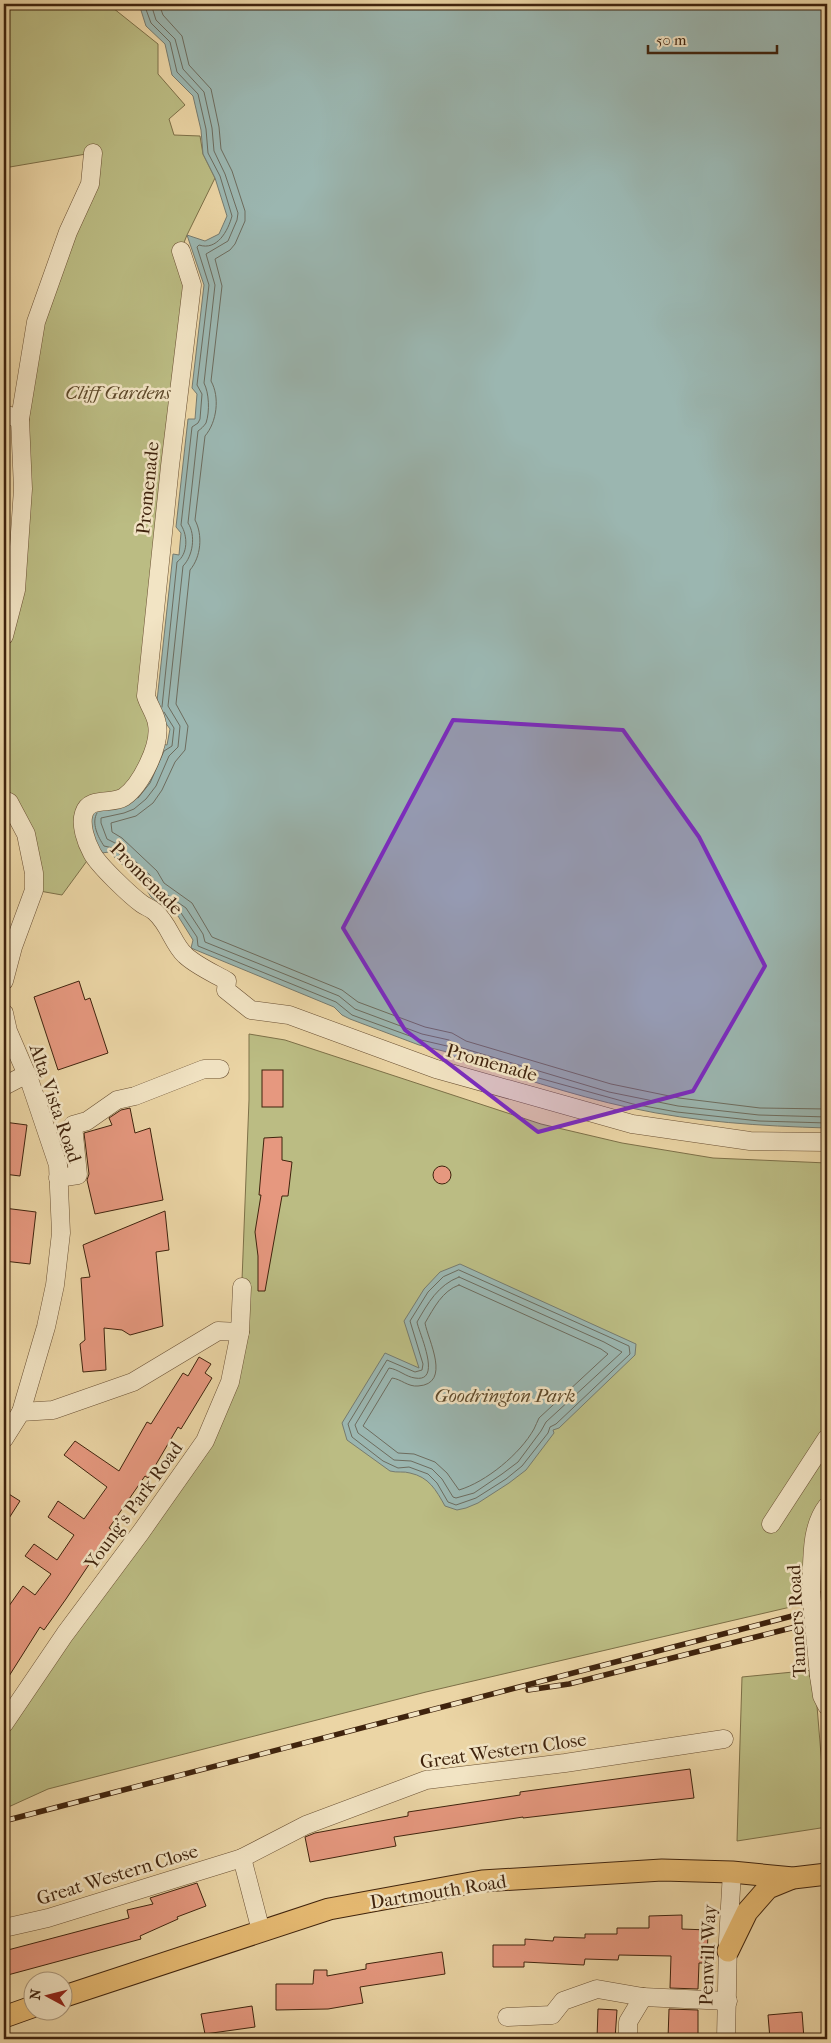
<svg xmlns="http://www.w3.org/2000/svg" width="831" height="2043" font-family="'IM FELL French Canon',serif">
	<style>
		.green { fill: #bbbc83; stroke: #7d7048 }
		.water { fill: #9bb6b0; stroke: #767b6f }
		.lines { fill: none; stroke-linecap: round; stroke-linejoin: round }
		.shore { stroke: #6d6c5e; stroke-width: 1 }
		.building { fill: #e6987f; stroke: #3f230d }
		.minor-casing { stroke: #6a5033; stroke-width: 19 }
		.major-casing { stroke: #3f230d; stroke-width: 23 }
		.minor { stroke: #f2e4c4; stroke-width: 18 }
		.major { stroke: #e6ba72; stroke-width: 21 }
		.rail-casing { stroke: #3f230d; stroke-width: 5.5 }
		.rail { stroke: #f2e4c4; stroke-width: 4; stroke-dasharray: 11; stroke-linecap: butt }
		.minor-bridge-casing { stroke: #6a5033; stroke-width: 19; stroke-linecap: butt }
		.minor-bridge { stroke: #f2e4c4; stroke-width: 18 }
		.marked { fill: #7b2cbf; fill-opacity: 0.2; stroke: #7b2cbf; stroke-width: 4; stroke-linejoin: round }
		.labels { text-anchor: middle; stroke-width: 5; stroke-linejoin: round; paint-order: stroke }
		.park-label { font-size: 19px; font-style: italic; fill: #5e492a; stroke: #f2e4c4 }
		.street-label { font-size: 19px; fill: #3f230d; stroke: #f2e4c4 }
	</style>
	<rect width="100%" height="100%" fill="#ebd5a5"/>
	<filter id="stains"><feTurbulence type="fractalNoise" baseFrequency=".004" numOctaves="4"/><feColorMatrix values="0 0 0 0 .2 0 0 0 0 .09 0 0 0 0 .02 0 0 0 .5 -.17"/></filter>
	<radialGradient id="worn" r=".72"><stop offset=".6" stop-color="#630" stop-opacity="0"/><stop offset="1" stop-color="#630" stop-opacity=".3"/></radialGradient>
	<g class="green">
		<path d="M4 4H108L158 44V74L185 105 169 119 174 135 200 136 203 154 215 178 187 235 181 250 192 285 146 696 158 735 92 854 62 895 34 890V873L4 800V636L36 322 92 153 4 168Z"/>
		<path d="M249 1034 285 1040 541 1124 622 1143 713 1158 827 1163V1499L812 1602 426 1692 48 1789 4 1809V1724L205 1441 240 1332 249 1100Z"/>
		<path d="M814 1670 827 1827 737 1841 742 1677Z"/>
	</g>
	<g class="water">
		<path d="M139 4H827V1128C761 1126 695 1122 631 1108 570 1095 511 1074 451 1056V1053L419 1045 350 1019 342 1015 334 1007 191 948 193 940 178 916 151 897 143 884 109 852 102 853C92 838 89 827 92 809L119 803 161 744 167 745 170 729 156 710 173 554 179 555 181 533 176 527 188 419H195L197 394 192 388 204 285 187 235 205 241 219 234 227 216 215 178 203 154 201 130 193 96 172 75 165 44 146 26Z"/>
		<path d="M460 1264 636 1344 635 1355 559 1428 553 1430 554 1433 526 1470 509 1483 478 1503 466 1508 457 1510 445 1506C436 1490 429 1477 410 1473 404 1471 397 1473 390 1471L347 1440 342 1423 385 1353 419 1368 404 1321 424 1289 440 1272Z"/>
	</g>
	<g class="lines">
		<g class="shore">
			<path d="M144 4 151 23 170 42 177 72 198 94 206 129 208 153 220 176 232 216C228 231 217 251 199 245L197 247 209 285 197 385 202 394 200 419 198 423 192 427 181 525C188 536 188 554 177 562L162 707"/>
			<path d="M151 4 156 20 175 39 183 69 204 92 212 128 214 151 225 174 238 213 237 220 228 241 206 254 215 285 204 383C209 393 210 411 206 423 204 426 201 429 198 431L188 523C196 535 193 556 183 566L168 706 180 726 178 747 169 756 156 786 146 799 134 809 124 813 101 818V823L107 839 117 844 151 876 159 889 186 908 203 934 205 942 339 996 355 1009 422 1034 449 1040 462 1048 609 1092 678 1106 759 1115 827 1117"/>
			<path d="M159 4 163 15 182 36 189 65 211 89 219 127 221 149 232 171 245 211V221L235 244 230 250 215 259 222 286 211 381C220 397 217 422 205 436L195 520C203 535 201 557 190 570L176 704 188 726 185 750 175 762 162 790 153 803 136 816 111 823 112 832 122 838 157 871 164 883 192 903 212 937 342 990 358 1002 425 1027 452 1033 466 1041 611 1084 679 1098 760 1108 827 1109"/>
			<path d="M138 798 150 783 164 751 172 746 174 728 164 712"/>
			<path d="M97 813C91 823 98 837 104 846L113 848 147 881 155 893 181 913 197 937 198 946 336 1002 352 1015 421 1040 447 1046 454 1048 458 1053 535 1077 633 1104 677 1112 759 1121 827 1123"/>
			<path d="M459 1270 607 1336 629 1346 630 1354 556 1424 550 1427 548 1433 522 1466 506 1479 476 1498 456 1505 448 1502 437 1483 428 1474 409 1467 398 1468 383 1461 352 1437 348 1424 387 1360 415 1372 422 1370 423 1364 410 1321 428 1292 443 1277Z"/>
			<path d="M459 1277 604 1342 622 1352 546 1422 541 1431 518 1462 502 1474 474 1493 456 1498 453 1497 442 1479 432 1469 411 1461 394 1460 358 1433 355 1425 389 1368C398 1369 406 1377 415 1378 443 1383 419 1333 417 1322 428 1303 438 1285 459 1277Z"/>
			<path d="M459 1285 601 1349 608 1354 539 1418C537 1422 536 1425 534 1429 520 1454 486 1482 459 1490L447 1473 435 1462 414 1454 398 1453 363 1426 392 1378C401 1379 408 1387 418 1386 452 1384 428 1340 425 1323 434 1308 442 1291 459 1285Z"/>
		</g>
	</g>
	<g class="building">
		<path d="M79 981 85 1000 90 998 108 1053 58 1070 34 997Z"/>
		<rect x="262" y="1070" width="21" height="37"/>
		<path d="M130 1108 135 1133 150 1128 163 1200 95 1214 87 1180 89 1174 84 1133 112 1125 109 1118 121 1110Z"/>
		<path d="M4 1122 27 1125 20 1176 4 1174Z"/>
		<path d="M282 1137V1160L292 1162 288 1196H282L265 1291H258V1256L255 1232 261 1195H259L264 1138Z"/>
		<circle cx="442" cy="1175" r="9"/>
		<path d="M4 1208 36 1212 30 1264 4 1261Z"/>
		<path d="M165 1211 169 1250 156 1252 163 1326 130 1335 122 1330 104 1328 106 1370 83 1372 80 1344 85 1340 81 1278 90 1277 83 1245Z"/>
		<path d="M199 1357 211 1364 205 1373 212 1378 181 1429 178 1427 148 1478 145 1476 109 1528 112 1530 66 1599 44 1630 40 1627 4 1684V1613L23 1586 35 1595 51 1574 25 1556 34 1544 57 1560 74 1535 48 1517 58 1501 84 1519 107 1487 64 1455 75 1441 119 1471 147 1422 151 1424 183 1373 188 1376Z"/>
		<path d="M4 1491 20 1501 4 1526Z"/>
		<path d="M690 1769 694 1798 523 1818V1817L394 1837 396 1846 310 1862 305 1837 315 1833 408 1816V1812L520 1795V1792Z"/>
		<path d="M197 1883 206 1906 177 1917 178 1919 140 1936 141 1939 4 1976V1951L129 1918 127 1910 153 1904 150 1898Z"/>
		<path d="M682 1915V1929L708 1930 707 1963H699L698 1989 670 1988 671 1956 619 1955 618 1960 585 1959 584 1965 524 1962V1967H493V1945H525V1939L553 1941 554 1937 585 1938V1934H617V1928H649V1916Z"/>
		<path d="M442 1952 445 1974 360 1987 363 2003 328 2009 276 2010V1984H313L314 1970H327V1976L366 1969V1964Z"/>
		<path d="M252 2006 255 2027 205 2034 201 2014Z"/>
		<path d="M598 2009 617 2010 615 2039H597Z"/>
		<path d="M669 2009 698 2010V2039H668Z"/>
		<path d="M802 2012 804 2039H770L768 2015Z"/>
	</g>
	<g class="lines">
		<defs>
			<g id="minor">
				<path d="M181 251 192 285 170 466 146 696C149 706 156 715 157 724 161 745 141 785 124 797 112 805 89 796 84 813 80 825 86 842 92 853 98 865 131 896 142 904 146 907 151 908 155 912 169 924 173 944 185 955 195 965 215 974 227 981L226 990 251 1010 289 1015 436 1069 632 1124 750 1141 827 1142"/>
				<path d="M4 414 20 419"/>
				<path d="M4 636 16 590 23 489 20 419 36 322 68 232 90 184 93 153"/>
				<path d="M4 800 9 802 26 834 34 873V890L13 947 4 981"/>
				<path d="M4 1013 8 1031 30 1082 58 1165 61 1233 55 1285 46 1327 21 1412"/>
				<path d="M4 1086 27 1074"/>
				<path d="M58 1178 78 1175 73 1125 87 1121 117 1100 135 1096 204 1069H220"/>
				<path d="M4 1439 21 1412 53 1410 133 1382 218 1331 240 1332"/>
				<path d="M771 1524 827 1438"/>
				<path d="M811 1592C813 1565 809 1529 827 1506"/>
				<path d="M819 1676 822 1696 827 1706"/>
				<path d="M4 1724 65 1634 141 1532 205 1441 230 1382 240 1332 242 1287"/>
				<path d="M242 1858 261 1931"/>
				<path d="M4 1928 48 1918 242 1858 306 1825 426 1780 565 1763 724 1739"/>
				<path d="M507 2017 552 2015 563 2001 597 1989 643 1997 728 2001"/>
				<path d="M628 2039V2022L643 1997"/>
				<path d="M726 2039 728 1940 732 1872"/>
			</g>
			<g id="major">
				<path d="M728 1951 747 1912 768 1888 790 1879"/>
				<path d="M62 1997 329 1909 482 1881 662 1870 732 1872 793 1878 827 1874"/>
				<path d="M4 2017 32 2007"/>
			</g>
		</defs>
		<use href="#minor" class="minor-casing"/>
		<use href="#major" class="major-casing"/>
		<use href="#minor" class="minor"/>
		<use href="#major" class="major"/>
		<defs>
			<g id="rail">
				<path d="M528 1690 569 1684 827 1619"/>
				<path d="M4 1821 827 1607"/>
			</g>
		</defs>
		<use href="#rail" class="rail-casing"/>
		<use href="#rail" class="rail"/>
		<defs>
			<path id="minor-bridge" d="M811 1592 819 1676"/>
		</defs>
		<use href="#minor-bridge" class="minor-bridge-casing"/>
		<use href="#minor-bridge" class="minor-bridge"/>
	</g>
	<path class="marked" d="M453 720 623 730 699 837 765 966 693 1091 538 1132 405 1030 343 928Z"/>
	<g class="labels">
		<g class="park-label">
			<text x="118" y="399">Cliff Gardens</text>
			<text x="505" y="1402">Goodrington Park</text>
		</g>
		<g class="street-label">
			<text transform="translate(147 488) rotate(-84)" y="7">Promenade</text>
			<text transform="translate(147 878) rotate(45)" y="7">Promenade</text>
			<text transform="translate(492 1062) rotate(16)" y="7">Promenade</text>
			<text transform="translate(56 1103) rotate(71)" y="7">Alta Vista Road</text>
			<text transform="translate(133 1505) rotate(-54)" y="7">Young's Park Road</text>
			<text transform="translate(796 1621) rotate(-93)" y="7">Tanners Road</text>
			<text transform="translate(503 1750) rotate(-8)" y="7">Great Western Close</text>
			<text transform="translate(117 1874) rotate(-17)" y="7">Great Western Close</text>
			<text transform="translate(438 1891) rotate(-9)" y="7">Dartmouth Road</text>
			<text transform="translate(707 1955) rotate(-88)" y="7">Penwill Way</text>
		</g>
	</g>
	<rect width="831" height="2043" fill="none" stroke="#ebd5a5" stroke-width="20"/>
	<rect x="5" y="5" width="821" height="2033" fill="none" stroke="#3f230d" stroke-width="2.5"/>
	<rect x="10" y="10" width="811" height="2023" fill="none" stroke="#3f230d"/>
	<g transform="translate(48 1996) rotate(277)"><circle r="24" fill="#f2e4c4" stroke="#aa977b"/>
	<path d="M0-4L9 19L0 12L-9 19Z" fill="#8f2418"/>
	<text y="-8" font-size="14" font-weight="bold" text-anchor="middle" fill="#3f230d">N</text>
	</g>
	<path d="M648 45v8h129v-8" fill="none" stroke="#3f230d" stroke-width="2.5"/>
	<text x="656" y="45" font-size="15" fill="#3f230d" stroke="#f2e4c4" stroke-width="4" paint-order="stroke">50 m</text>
	<rect width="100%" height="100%" filter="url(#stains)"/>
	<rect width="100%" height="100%" fill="url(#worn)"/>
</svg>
